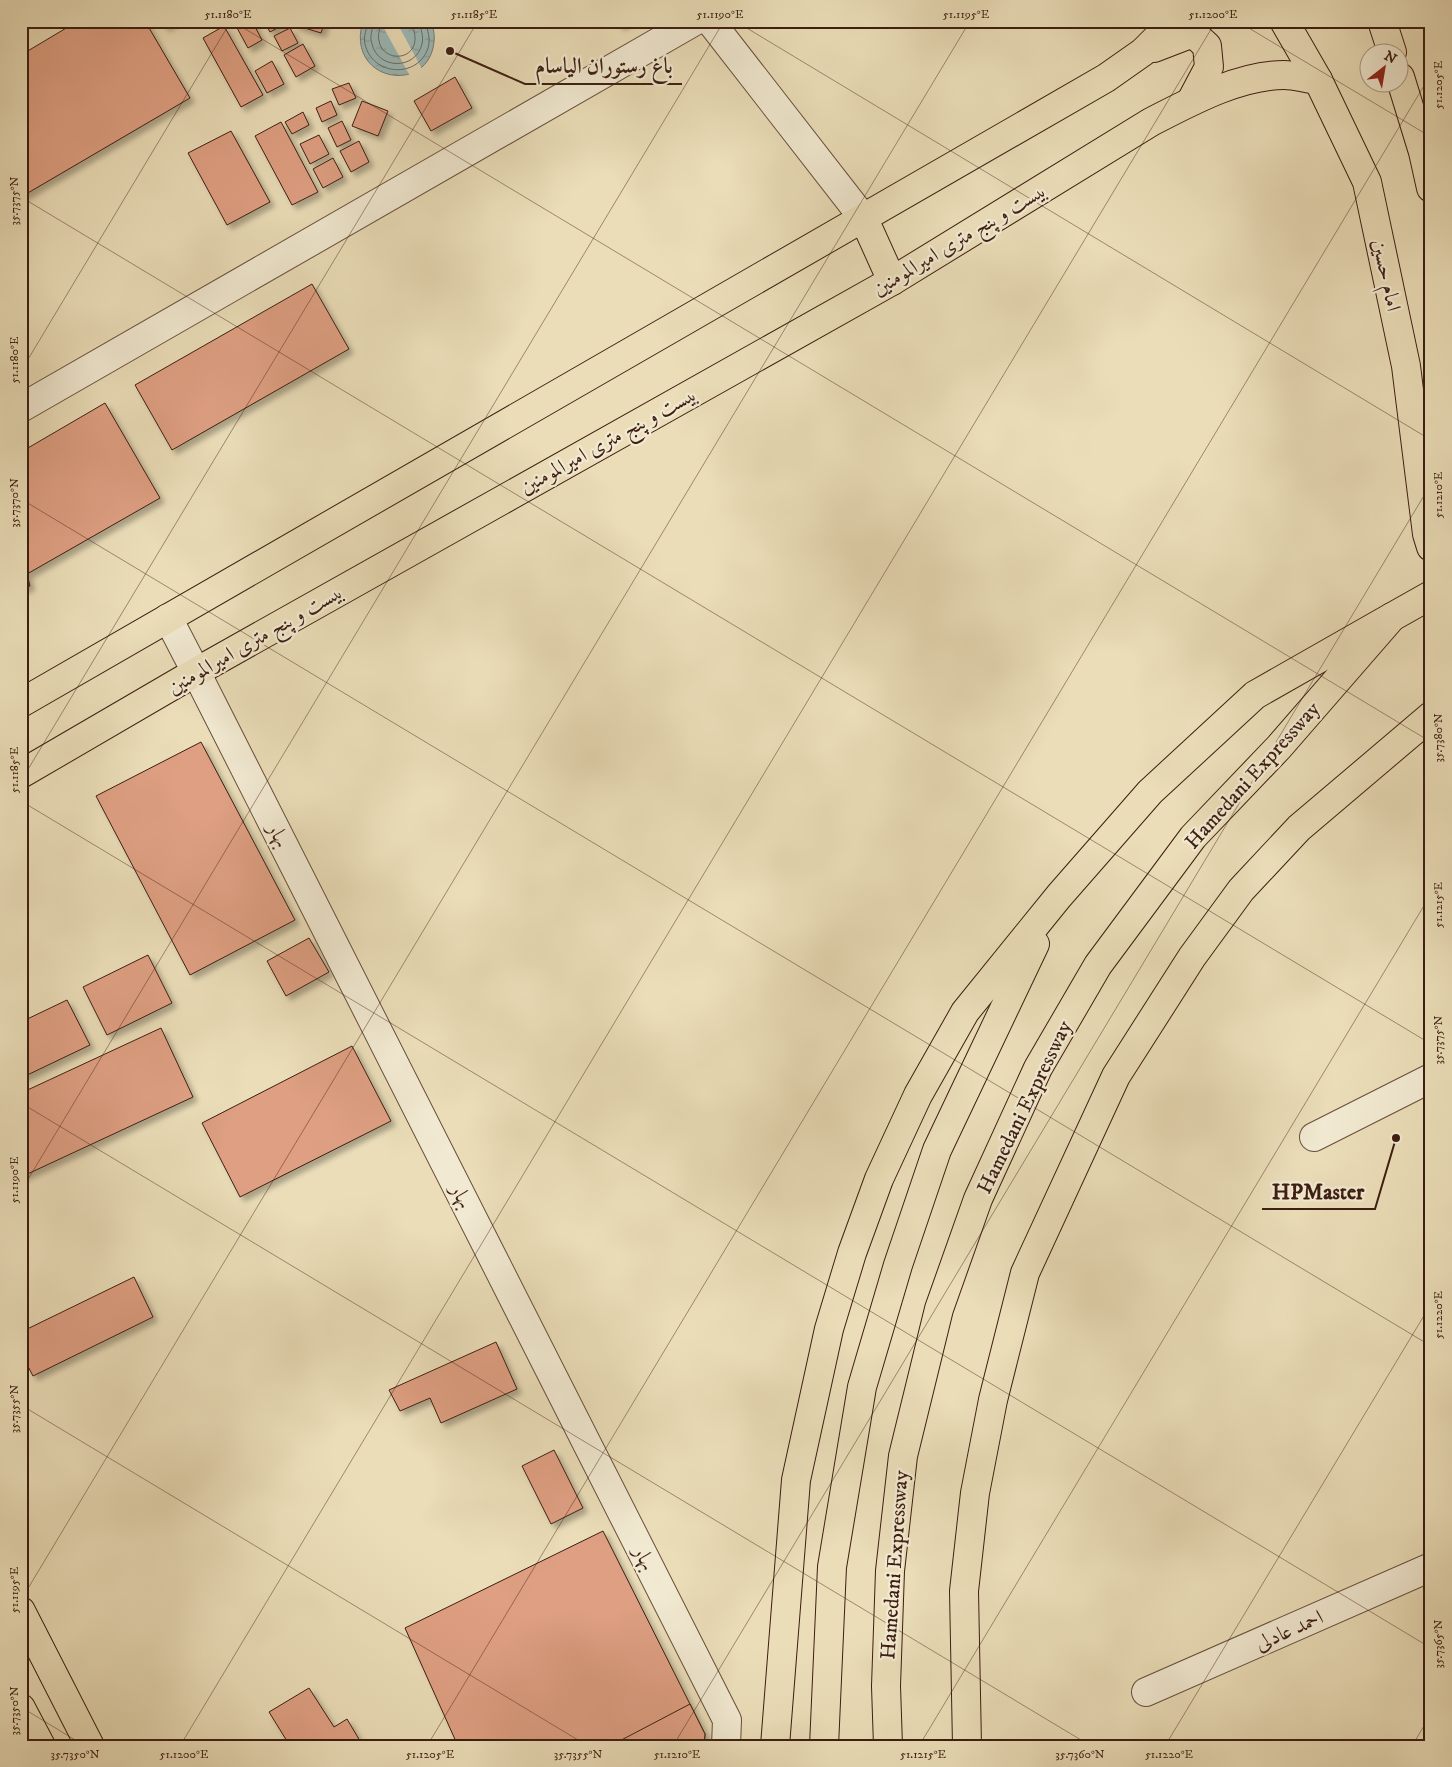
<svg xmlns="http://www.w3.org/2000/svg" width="1452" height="1767" font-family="'IM FELL DW Pica',Amiri,serif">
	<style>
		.water { fill: url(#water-ripples); stroke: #757c76 }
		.pier { fill: #eaddb8 }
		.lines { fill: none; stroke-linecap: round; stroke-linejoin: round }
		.shore { stroke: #6c6c66; stroke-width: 1 }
		.building { fill: #de9f82; stroke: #3d1e12; filter: url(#shadow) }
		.minor-casing { stroke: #684e3c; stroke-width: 30 }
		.major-casing { stroke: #3d1e12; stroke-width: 30 }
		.highway-casing { stroke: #3d1e12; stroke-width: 30 }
		.minor { stroke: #f1e9d1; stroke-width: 28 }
		.major { stroke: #eaddb8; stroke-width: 28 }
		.highway { stroke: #eaddb8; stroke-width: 28 }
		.ticks { fill: none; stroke: #3d1e12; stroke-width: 1; stroke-opacity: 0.45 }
		.labels { text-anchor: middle; stroke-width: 4.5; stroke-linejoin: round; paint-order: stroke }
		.street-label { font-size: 21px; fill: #3d1e12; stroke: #f1e9d1 }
		.leader { fill: none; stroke: #3d1e12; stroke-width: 2 }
		.callout-dot { fill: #3d1e12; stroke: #f1e9d1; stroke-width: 2 }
		.callout-label { font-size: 22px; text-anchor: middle; font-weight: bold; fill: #3d1e12; stroke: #f1e9d1; stroke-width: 4.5; stroke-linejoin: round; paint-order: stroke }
		.neatline { fill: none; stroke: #3d1e12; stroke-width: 2 }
		.ticks-label { font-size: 12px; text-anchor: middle; fill: #3d1e12 }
	</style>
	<defs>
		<pattern id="water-ripples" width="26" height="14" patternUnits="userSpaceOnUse" patternTransform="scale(1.25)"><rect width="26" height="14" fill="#9bbab9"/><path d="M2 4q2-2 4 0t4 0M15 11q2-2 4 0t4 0" fill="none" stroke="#869f9e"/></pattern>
		<filter id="shadow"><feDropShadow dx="4.5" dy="4.5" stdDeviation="2.5" flood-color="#0004"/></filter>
	</defs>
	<rect width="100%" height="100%" fill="#eaddb8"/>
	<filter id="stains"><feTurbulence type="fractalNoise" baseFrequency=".004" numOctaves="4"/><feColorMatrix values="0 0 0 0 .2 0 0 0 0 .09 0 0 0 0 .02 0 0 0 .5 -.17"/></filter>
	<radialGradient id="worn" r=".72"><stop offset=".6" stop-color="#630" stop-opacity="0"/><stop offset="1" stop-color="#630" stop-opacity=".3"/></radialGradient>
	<path class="water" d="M363 21H430C435 30 435 39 433 48 422 95 345 79 363 21Z"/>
	<path class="pier" d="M380 21H396L422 69 420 71 410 76Z"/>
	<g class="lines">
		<g class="shore">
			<path d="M368 21C367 29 363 36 365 44 372 76 418 79 428 48 431 38 427 31 426 21"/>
			<path d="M374 21C373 29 369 36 372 44 378 70 416 70 422 44 424 36 420 29 420 21"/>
			<path d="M381 21C381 28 377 34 379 41 382 59 408 62 414 45 417 36 413 30 412 21"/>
		</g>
	</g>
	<g class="building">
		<path d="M78 21H145L190 98 21 197V55Z"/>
		<path d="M161 21H175L165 27Z"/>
		<path d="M246 21H252L262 40 248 48 236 26Z"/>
		<path d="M264 21H284L285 24 270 32Z"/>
		<path d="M296 21H325L321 33 295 25Z"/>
		<path d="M616 21H628L620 26Z"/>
		<path d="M224 26 263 95 241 107 203 38Z"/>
		<path d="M290 28 298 43 282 51 274 36Z"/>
		<path d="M303 44 315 66 296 77 284 55Z"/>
		<path d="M272 61 284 84 267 93 255 71Z"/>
		<path d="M455 77 472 108 431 131 414 101Z"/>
		<path d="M349 83 356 98 339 105 332 89Z"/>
		<path d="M331 101 337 115 322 122 316 108Z"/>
		<path d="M362 101 388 111 378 136 352 126Z"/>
		<path d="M303 112 309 125 292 134 285 122Z"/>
		<path d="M342 121 351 140 337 147 328 128Z"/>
		<path d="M281 122 318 192 292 205 255 136Z"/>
		<path d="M231 131 270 202 227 225 188 153Z"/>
		<path d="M319 135 329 154 310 164 300 144Z"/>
		<path d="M359 141 369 162 351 172 340 151Z"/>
		<path d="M333 158 343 177 323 188 313 169Z"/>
		<path d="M312 284 349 349 172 450 135 385Z"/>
		<path d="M105 403 160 498 27 574 30 586 21 590V452Z"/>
		<path d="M201 742 295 920 190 975 96 796Z"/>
		<path d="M309 938 329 972 286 996 267 961Z"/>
		<path d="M148 955 172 1003 107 1035 83 987Z"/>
		<path d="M67 1000 90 1045 21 1078V1022Z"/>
		<path d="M161 1028 193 1097 21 1177V1093Z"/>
		<path d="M352 1046 391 1121 240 1197 202 1123Z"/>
		<path d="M134 1277 153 1317 33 1376 21 1353V1332Z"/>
		<path d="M496 1342 517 1389 441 1423 430 1398 400 1411 389 1390Z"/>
		<path d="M554 1450 583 1508 551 1524 522 1466Z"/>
		<path d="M603 1531 705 1734 704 1746H458L405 1628Z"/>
		<path d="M309 1688 334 1727 347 1719 363 1746H290L269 1712Z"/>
		<path d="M690 1704 705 1734 704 1746H610Z"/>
	</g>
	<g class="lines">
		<defs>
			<g id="minor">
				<path d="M710 21 864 219"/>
				<path d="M21 408 695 21"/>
				<path d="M168 618 196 672 727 1720 726 1746"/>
				<path d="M1314 1137 1431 1078"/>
				<path d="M1146 1692 1431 1567"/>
			</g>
			<g id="major">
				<path d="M1284 21 1318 80 1367 182 1406 366 1427 534 1431 547"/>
				<path d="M1382 21 1392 52"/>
				<path d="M1154 48 1193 33 1207 46 1209 67 1191 101"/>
				<path d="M1400 77 1423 152 1431 188"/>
				<path d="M864 219 892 281"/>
				<path d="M21 703 1106 78 1143 52 1174 21"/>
				<path d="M21 774 196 672 892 281 1151 122C1190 102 1239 75 1284 75 1295 75 1307 79 1318 80"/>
				<path d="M21 1611 90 1746"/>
			</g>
			<g id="highway">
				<path d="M21 1708 41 1746"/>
				<path d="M775 1746 796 1480 829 1329 852 1253 879 1179 918 1095 965 1012 1059 896 1150 792 1255 695 1392 617"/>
				<path d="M824 1746 832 1567 862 1387 898 1265 937 1150 1035 944"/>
				<path d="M888 1746 886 1686 890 1571 903 1456 939 1309 978 1199 1038 1068 1098 965 1193 837 1279 747 1392 617 1431 595"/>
				<path d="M967 1746 964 1591 975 1493 993 1400 1025 1273 1116 1076 1192 957 1241 890 1299 828 1431 716"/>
			</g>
		</defs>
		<use href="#minor" class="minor-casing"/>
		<use href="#major" class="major-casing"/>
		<use href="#highway" class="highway-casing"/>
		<use href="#minor" class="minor"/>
		<use href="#major" class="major"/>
		<use href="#highway" class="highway"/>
	</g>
	<path class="ticks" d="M232 21 1431 742M735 21 1431 440M1237 21 1431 137M21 197 1431 1044M21 371 231 21M21 499 1431 1346M21 781 478 21M21 801 1431 1648M21 1103 1091 1746M21 1191 724 21M21 1405 588 1746M21 1600 970 21M21 1707 85 1746M180 1746 1216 21M427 1746 1431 74M673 1746 1431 484M919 1746 1431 894M1165 1746 1431 1304M1412 1746 1431 1714"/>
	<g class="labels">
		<g class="street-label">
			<text transform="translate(959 239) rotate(-31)" y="7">بیست و پنج متری امیرالمومنین</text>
			<text transform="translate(1387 275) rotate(78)" y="7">امام حسین</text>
			<text transform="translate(608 440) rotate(-29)" y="7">بیست و پنج متری امیرالمومنین</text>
			<text transform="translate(255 639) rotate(-30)" y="7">بیست و پنج متری امیرالمومنین</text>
			<text transform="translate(1252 775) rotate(-48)" y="7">Hamedani Expressway</text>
			<text transform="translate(279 835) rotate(63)" y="7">بهار</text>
			<text transform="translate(1024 1107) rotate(-64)" y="7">Hamedani Expressway</text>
			<text transform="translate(462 1196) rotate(63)" y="7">بهار</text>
			<text transform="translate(645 1558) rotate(63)" y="7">بهار</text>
			<text transform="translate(894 1565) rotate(-86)" y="7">Hamedani Expressway</text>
			<text transform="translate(1289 1630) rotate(-24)" y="7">احمد عادلی</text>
		</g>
	</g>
	<path class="leader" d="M450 51L525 84H682M1396 1138L1375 1209H1262"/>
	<g class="callout-dot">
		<circle cx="450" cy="51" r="5"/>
		<circle cx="1396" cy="1138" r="5"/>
	</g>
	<g class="callout-label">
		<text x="604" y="73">باغ رستوران الیاسام</text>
		<text x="1318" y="1199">HPMaster</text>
	</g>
	<rect width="1452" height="1767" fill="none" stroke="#eaddb8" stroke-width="55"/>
	<g transform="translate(1384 68) rotate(31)"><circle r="24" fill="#f1e9d1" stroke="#a99885"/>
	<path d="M0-4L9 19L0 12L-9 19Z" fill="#8f2418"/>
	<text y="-8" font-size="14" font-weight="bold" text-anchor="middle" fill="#3d1e12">N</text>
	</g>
	<rect x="28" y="28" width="1396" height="1712" class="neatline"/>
	<g class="ticks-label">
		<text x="228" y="18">51.1180°E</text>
		<text x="474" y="18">51.1185°E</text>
		<text x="720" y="18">51.1190°E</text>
		<text x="966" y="18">51.1195°E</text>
		<text x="1213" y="18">51.1200°E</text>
		<text transform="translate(1438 85) rotate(-90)" y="4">51.1205°E</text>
		<text transform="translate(14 201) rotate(-90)" y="4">35.7375°N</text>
		<text transform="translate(14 360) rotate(-90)" y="4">51.1180°E</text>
		<text transform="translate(1438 495) rotate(-90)" y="4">51.1210°E</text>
		<text transform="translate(14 503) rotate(-90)" y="4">35.7370°N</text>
		<text transform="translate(1438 738) rotate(-90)" y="4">35.7380°N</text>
		<text transform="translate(14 770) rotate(-90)" y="4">51.1185°E</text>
		<text transform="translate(1438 905) rotate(-90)" y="4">51.1215°E</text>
		<text transform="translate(1438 1040) rotate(-90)" y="4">35.7375°N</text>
		<text transform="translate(14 1180) rotate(-90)" y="4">51.1190°E</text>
		<text transform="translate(1438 1315) rotate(-90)" y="4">51.1220°E</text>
		<text transform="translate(14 1409) rotate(-90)" y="4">35.7355°N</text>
		<text transform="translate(14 1590) rotate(-90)" y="4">51.1195°E</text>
		<text transform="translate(1438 1644) rotate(-90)" y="4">35.7365°N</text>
		<text transform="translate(14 1711) rotate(-90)" y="4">35.7350°N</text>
		<text x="75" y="1758">35.7350°N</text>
		<text x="184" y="1758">51.1200°E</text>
		<text x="430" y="1758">51.1205°E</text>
		<text x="578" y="1758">35.7355°N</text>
		<text x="677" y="1758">51.1210°E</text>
		<text x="923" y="1758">51.1215°E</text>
		<text x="1080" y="1758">35.7360°N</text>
		<text x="1169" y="1758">51.1220°E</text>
	</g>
	<rect width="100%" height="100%" filter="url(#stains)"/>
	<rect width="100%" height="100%" fill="url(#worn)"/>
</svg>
